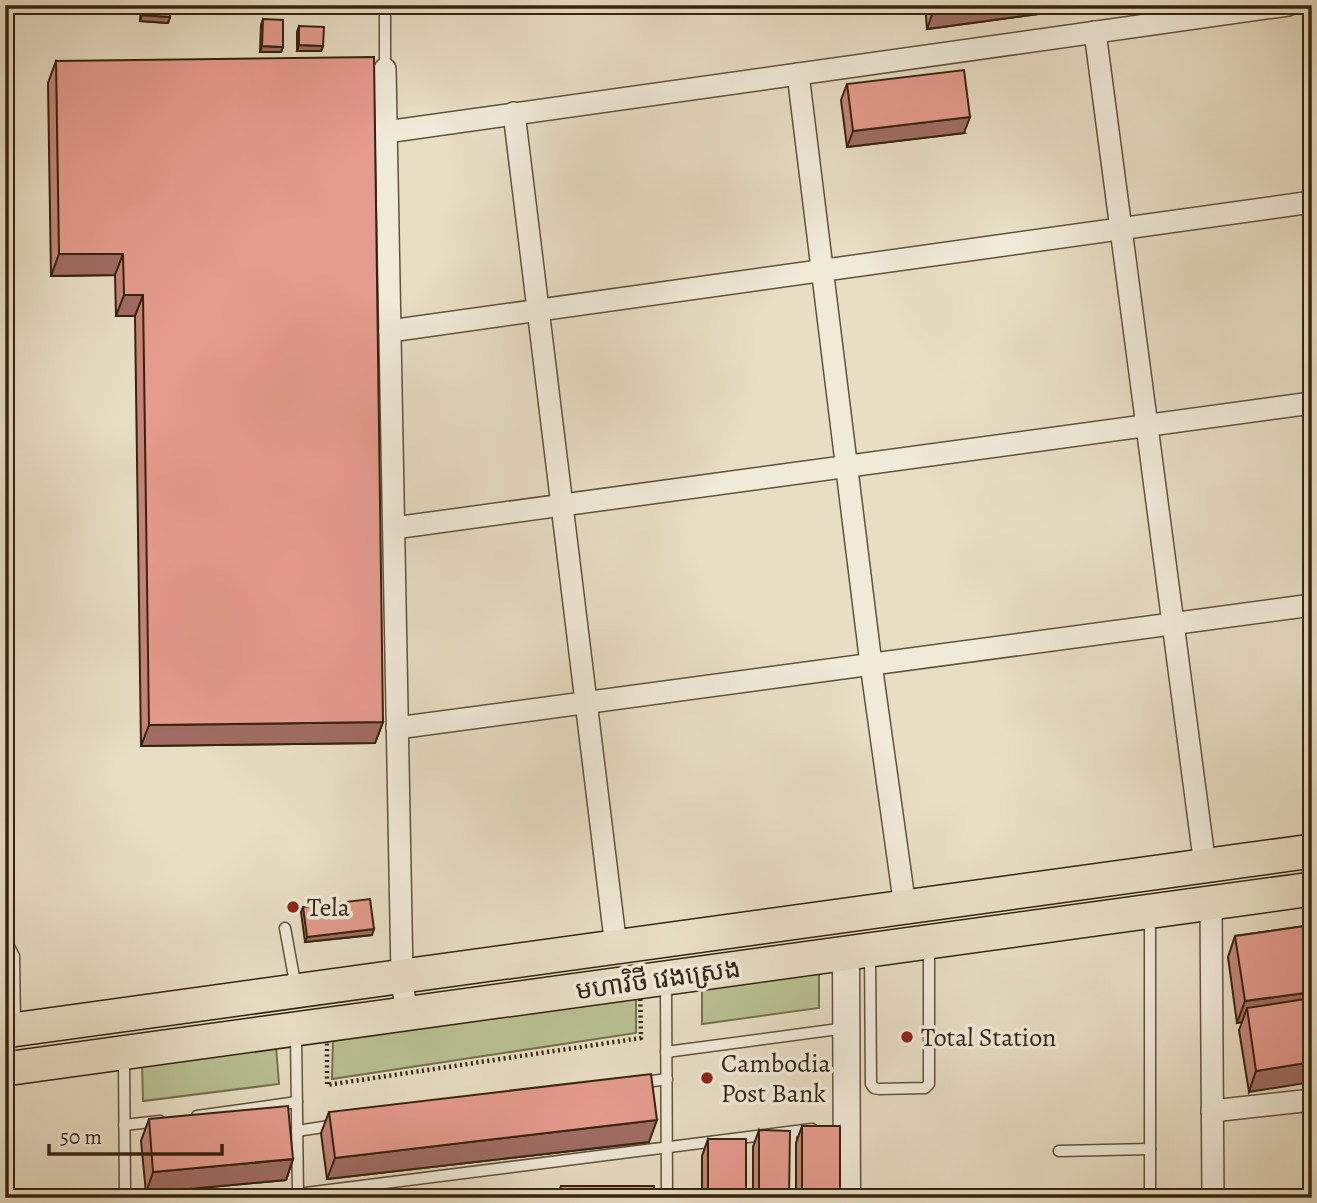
<svg xmlns="http://www.w3.org/2000/svg" width="1317" height="1203" font-family="Alegreya,'Noto Sans Khmer',serif">
	<style>
		.green { fill: #b8c193; stroke: #767250; stroke-width: 2 }
		.lines { fill: none; stroke-linecap: round; stroke-linejoin: round }
		.service-casing { stroke: #62523b; stroke-width: 13 }
		.minor-casing { stroke: #62523b; stroke-width: 24 }
		.tertiary-casing { stroke: #62523b; stroke-width: 29 }
		.primary-casing { stroke: #35240d; stroke-width: 36 }
		.path { stroke: #35240d; stroke-width: 4.5; stroke-dasharray: 2 3.5; stroke-linecap: butt }
		.service { stroke: #f0ead9; stroke-width: 10 }
		.minor { stroke: #f0ead9; stroke-width: 21 }
		.tertiary { stroke: #f0ead9; stroke-width: 26 }
		.primary { stroke: #e8dec4; stroke-width: 33 }
		.wall { fill: #c58579; stroke: #35240d; stroke-width: 2 }
		.shaded-wall { fill: #a06c63; stroke: #35240d; stroke-width: 2 }
		.building { fill: #e59b8d; stroke: #35240d; stroke-width: 2 }
		.poi-dot { fill: #8f2418; stroke: #f0ead9; stroke-width: 2.5 }
		.labels { text-anchor: middle; stroke-width: 7; stroke-linejoin: round; paint-order: stroke }
		.poi-label { font-size: 26px; fill: #35240d; stroke: #f0ead9; text-anchor: start }
		.street-label { font-size: 26px; fill: #35240d; stroke: #f0ead9 }
	</style>
	<rect width="100%" height="100%" fill="#e8dec4"/>
	<filter id="stains"><feTurbulence type="fractalNoise" baseFrequency=".00286" numOctaves="4"/><feColorMatrix values="0 0 0 0 .2 0 0 0 0 .09 0 0 0 0 .02 0 0 0 .5 -.17"/></filter>
	<radialGradient id="worn" r=".72"><stop offset=".6" stop-color="#630" stop-opacity="0"/><stop offset="1" stop-color="#630" stop-opacity=".3"/></radialGradient>
	<g class="green">
		<path d="M819 970V1008L702 1024V985Z"/>
		<path d="M636 994V1033L332 1079 333 1037Z"/>
		<path d="M276 1046 279 1084 143 1101 142 1063Z"/>
	</g>
	<g class="lines">
		<defs>
			<g id="service">
				<path d="M385 5V69"/>
				<path d="M285 928 296 988"/>
				<path d="M5 939 14 956 15 1025"/>
				<path d="M870 953 871 1084 874 1088 879 1089 925 1088 929 1084V946"/>
				<path d="M666 984 667 1198"/>
				<path d="M296 1033 298 1198"/>
				<path d="M666 1052 846 1028"/>
				<path d="M124 1057 125 1198"/>
				<path d="M639 1083 667 1079"/>
				<path d="M197 1116 297 1102"/>
				<path d="M124 1125 160 1121"/>
				<path d="M297 1131 336 1125"/>
				<path d="M791 1132V1198"/>
				<path d="M1059 1151 1150 1149"/>
				<path d="M266 1198 812 1129"/>
				<path d="M1150 1198V914"/>
			</g>
			<g id="minor">
				<path d="M1095 32 1205 866"/>
				<path d="M385 69 402 976 406 1014"/>
				<path d="M798 74 871 664 905 907"/>
				<path d="M514 113 616 947"/>
				<path d="M386 132 1288 5"/>
				<path d="M390 331 1312 202"/>
				<path d="M394 528 1312 403"/>
				<path d="M397 728 1312 605"/>
				<path d="M1211 903 1213 1198"/>
				<path d="M1212 1111 1312 1100"/>
			</g>
			<path id="tertiary" d="M846 953 847 1198"/>
			<g id="primary">
				<path d="M5 1031 1312 851"/>
				<path d="M5 1069 1312 889"/>
			</g>
		</defs>
		<use href="#service" class="service-casing"/>
		<use href="#minor" class="minor-casing"/>
		<use href="#tertiary" class="tertiary-casing"/>
		<use href="#primary" class="primary-casing"/>
		<path class="path" d="M640 988 641 1038 327 1085V1033Z"/>
		<use href="#service" class="service"/>
		<use href="#minor" class="minor"/>
		<use href="#tertiary" class="tertiary"/>
		<use href="#primary" class="primary"/>
	</g>
	<g class="wall">
		<path d="M141 5H171L170 17 168 23 140 21Z"/>
		<path d="M925 5H1069L1067 10 927 29Z"/>
		<path d="M263 19 283 47 281 52H260L261 25Z"/>
		<path d="M299 26 323 46 321 51H297V32Z"/>
		<path d="M56 61 383 722 375 743 141 746 135 316H116L115 275 51 276 48 83Z"/>
		<path d="M847 84 964 133 847 147 841 100Z"/>
		<path d="M303 907 372 935 305 942 301 912Z"/>
		<path d="M1312 925 1249 1092 1239 1030 1242 1022 1237 1023 1228 957 1235 936Z"/>
		<path d="M329 1112 649 1142 327 1179 321 1133Z"/>
		<path d="M149 1119 293 1159 286 1180 146 1193 141 1141Z"/>
		<path d="M802 1126 840 1198H796V1143Z"/>
		<path d="M759 1130 789 1198H753V1147Z"/>
		<path d="M708 1139 746 1198H702V1156Z"/>
		<path d="M561 1186 654 1198H557Z"/>
	</g>
	<g class="shaded-wall">
		<path d="M225 5H256L253 12H222Z"/>
		<path d="M987 5H1069L1067 10 927 29 933 12Z"/>
		<path d="M1081 5H1126L1078 12Z"/>
		<path d="M142 15 170 17 168 23 140 21Z"/>
		<path d="M299 45 323 46 321 51H297Z"/>
		<path d="M262 46 283 47 281 52H260Z"/>
		<path d="M970 117 964 133 847 147 853 131Z"/>
		<path d="M59 254H123L115 275 51 276Z"/>
		<path d="M124 295H143L135 316H116Z"/>
		<path d="M383 722 375 743 141 746 149 725Z"/>
		<path d="M374 929 372 935 305 942 307 937Z"/>
		<path d="M1312 992V1012L1247 1008 1242 1022 1237 1023 1245 1001Z"/>
		<path d="M1312 1062V1082L1249 1092 1256 1071Z"/>
		<path d="M657 1120 649 1142 327 1179 335 1158Z"/>
		<path d="M293 1159 286 1180 146 1193 153 1172Z"/>
	</g>
	<g class="building">
		<path d="M143 5H171L170 17 142 15Z"/>
		<path d="M932 5H987L933 12Z"/>
		<path d="M263 19 283 20V47L262 46Z"/>
		<path d="M299 26 324 27 323 46 299 45Z"/>
		<path d="M374 57 383 722 149 725 143 295H124L123 254H59L56 61Z"/>
		<path d="M964 70 970 117 853 131 847 84Z"/>
		<path d="M370 899 374 929 307 937 303 907Z"/>
		<path d="M1312 925V992L1245 1001 1235 936Z"/>
		<path d="M1312 998V1062L1256 1071 1247 1008Z"/>
		<path d="M651 1074 657 1120 335 1158 329 1112Z"/>
		<path d="M288 1106 293 1159 153 1172 149 1119Z"/>
		<rect x="802" y="1126" width="38" height="72"/>
		<path d="M759 1130 790 1131 789 1198H759Z"/>
		<rect x="708" y="1139" width="38" height="59"/>
		<rect x="561" y="1186" width="93" height="12"/>
	</g>
	<g class="poi-dot">
		<circle cx="293" cy="907" r="7"/>
		<circle cx="907" cy="1037" r="7"/>
		<circle cx="707" cy="1078" r="7"/>
	</g>
	<g class="labels">
		<g class="poi-label">
			<text x="307" y="916">Tela</text>
			<text x="921" y="1046">Total Station</text>
			<text x="721" y="1072">Cambodia<tspan x="721" dy="30">Post Bank</tspan></text>
		</g>
		<g class="street-label">
			<text transform="translate(658 979) rotate(-8)" y="9">មហាវិថី វេងស្រេង</text>
		</g>
	</g>
	<rect width="1317" height="1203" fill="none" stroke="#e8dec4" stroke-width="28"/>
	<rect x="7" y="7" width="1303" height="1189" fill="none" stroke="#35240d" stroke-width="3.5"/>
	<rect x="14" y="14" width="1289" height="1175" fill="none" stroke="#35240d" stroke-width="2"/>
	<path d="M49 1144v10h173v-10" fill="none" stroke="#35240d" stroke-width="3.5"/>
	<text x="60" y="1144" font-size="21" fill="#35240d" stroke="#f0ead9" stroke-width="5" paint-order="stroke">50 m</text>
	<rect width="100%" height="100%" filter="url(#stains)"/>
	<rect width="100%" height="100%" fill="url(#worn)"/>
</svg>
